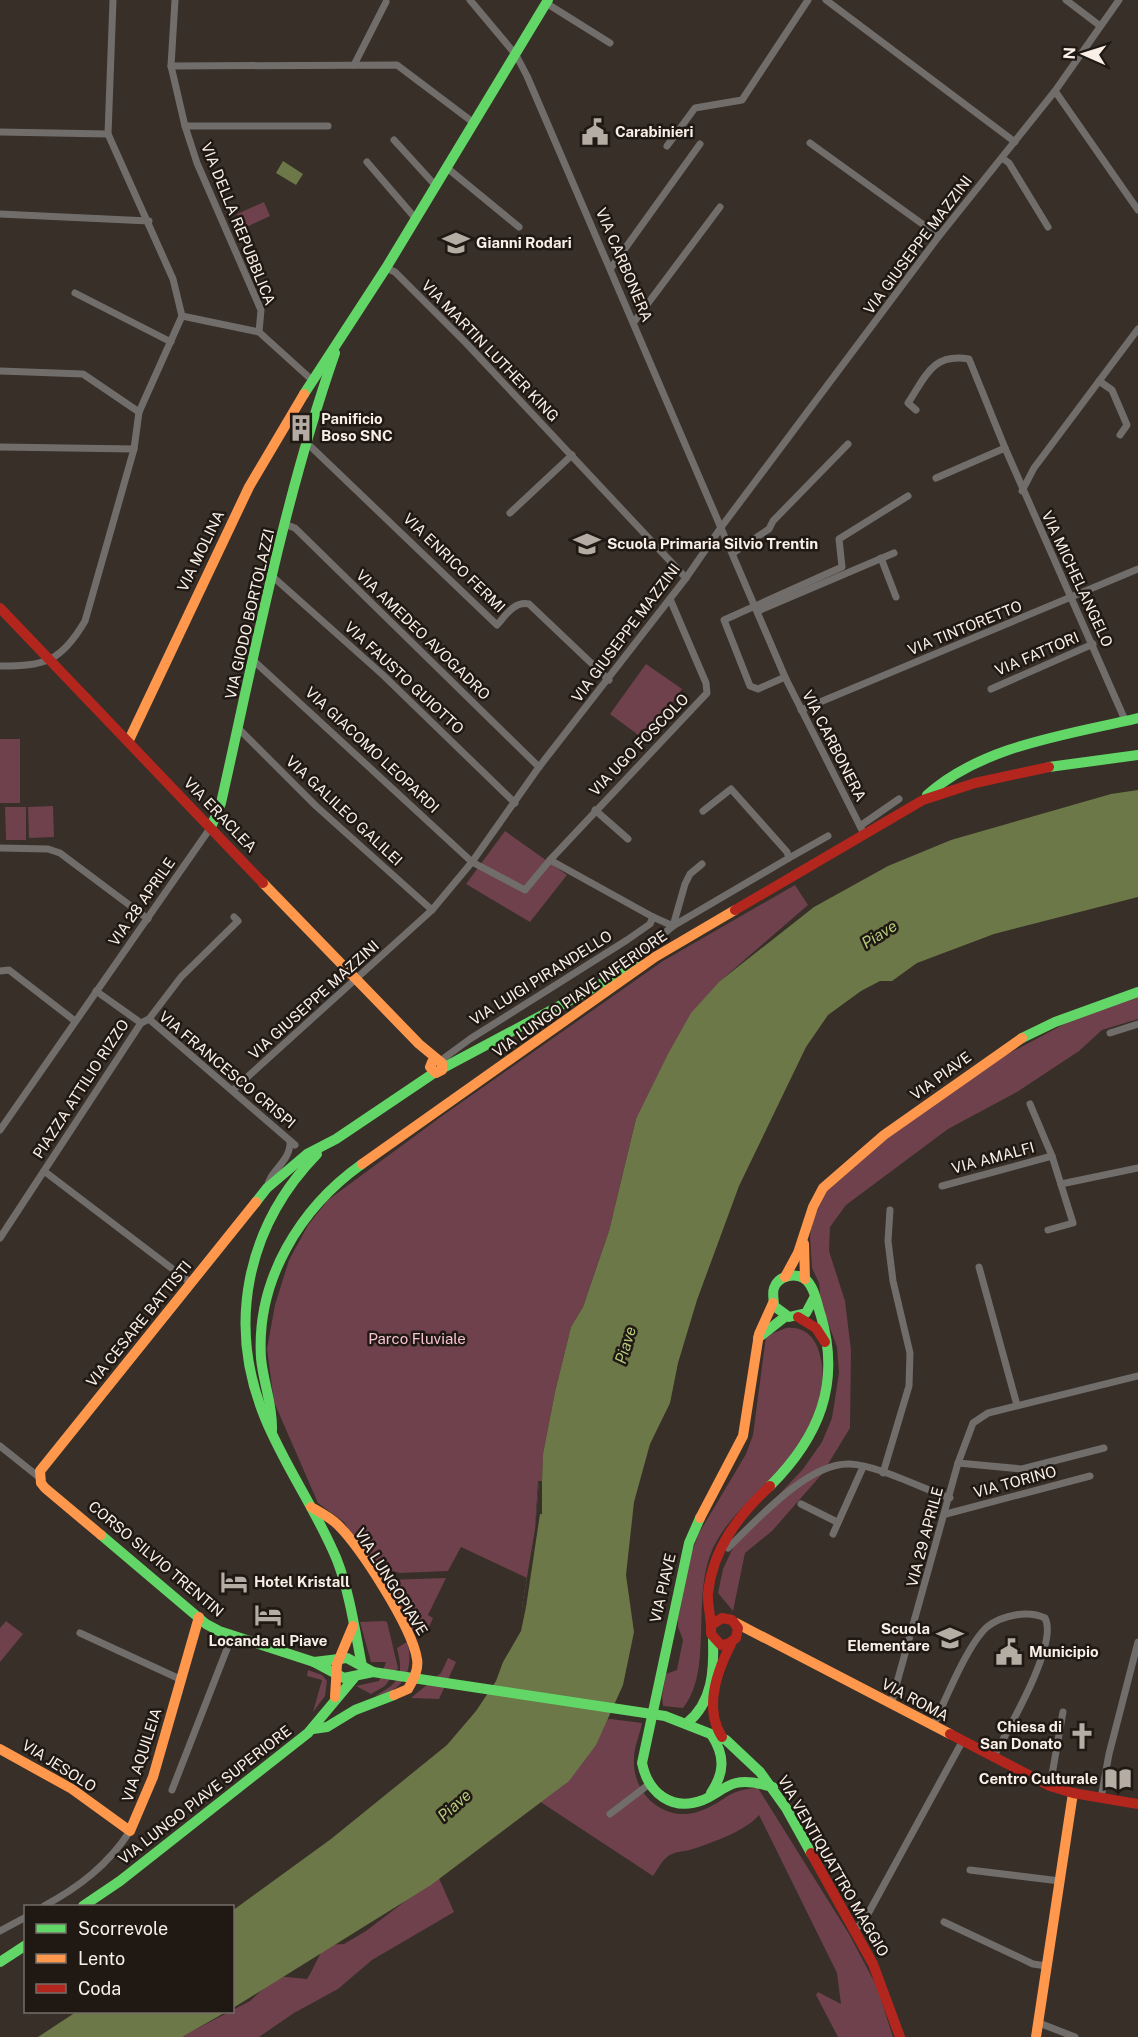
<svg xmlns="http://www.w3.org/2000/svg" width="1138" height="2037" font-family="'Public Sans',sans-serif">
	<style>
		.green { fill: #6e414c }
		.water { fill: #6c7848 }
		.pier { fill: #372f28 }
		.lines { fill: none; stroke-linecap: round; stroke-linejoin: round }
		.street { stroke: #716d6b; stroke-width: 7 }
		.fast { stroke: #63d668; stroke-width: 10 }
		.slow { stroke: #ff974d; stroke-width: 10 }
		.jam { stroke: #b3261e; stroke-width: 10 }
		.labels { text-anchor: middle; stroke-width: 5; stroke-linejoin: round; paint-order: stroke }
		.poi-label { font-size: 15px; font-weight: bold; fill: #f9efe7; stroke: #1f1813; text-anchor: start }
		.street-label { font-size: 15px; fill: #f9efe7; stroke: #1f1813 }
		.park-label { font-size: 15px; fill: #f9c3d0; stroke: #1f1813 }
		.water-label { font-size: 16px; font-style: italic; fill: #b5cb7b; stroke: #1f1813 }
	</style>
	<rect width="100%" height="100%" fill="#372f28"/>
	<g class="green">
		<path d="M264 202 270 216 244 228 237 214Z"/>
		<path d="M646 664 682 689 645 740 610 714Z"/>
		<rect x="0" y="739" width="20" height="64"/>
		<path d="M53 806 54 837 29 838 28 807Z"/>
		<path d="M5 807H26V840H6Z"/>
		<path d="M505 831 567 875 530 922 466 884Z"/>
		<path d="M795 885 808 905 720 981 636 1119 609 1231 583 1307 571 1327 555 1392 543 1454 542 1481H538L535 1529 527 1578 461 1547 448 1571 400 1573 377 1567 366 1557 344 1522 318 1503 274 1402 267 1349 275 1305 289 1260 308 1225 328 1200 442 1116 663 961Z"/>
		<path d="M1138 996V1019L1102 1030 1079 1051 1017 1092 948 1129 846 1205 830 1227 829 1251 845 1301 851 1350 850 1428 822 1474 772 1531 745 1553 733 1611 718 1593 723 1569 737 1539 803 1469 822 1442 832 1418 839 1373 837 1347 821 1304 819 1283 812 1268 810 1237 812 1221 827 1191 892 1134 1004 1056 1068 1022Z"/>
		<path d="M786 1328C799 1327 809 1331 816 1344 833 1381 815 1429 791 1459 766 1488 733 1510 715 1544 689 1594 715 1669 683 1708L663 1706 662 1697 666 1674 677 1670 683 1640 678 1627V1618L690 1557 699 1533 746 1454 753 1435 766 1336Z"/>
		<path d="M446 1578 428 1615 433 1618 429 1627 415 1634 383 1584 385 1580Z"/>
		<path d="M6 1621 23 1634 0 1662V1628Z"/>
		<path d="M384 1621 387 1622 398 1668 385 1686 371 1694 356 1686 379 1681 386 1662H371L360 1622Z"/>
		<path d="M407 1642C415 1669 403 1693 375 1696 400 1682 404 1677 397 1648Z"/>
		<path d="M448 1658 456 1662 439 1699 411 1698 441 1673Z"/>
		<path d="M308 1670 322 1675 327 1681 325 1696 313 1712 322 1680 307 1676Z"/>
		<path d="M611 1719 642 1723C640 1735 634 1746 634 1759 632 1794 665 1824 700 1811 726 1802 727 1789 758 1788L849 1934 877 1987 893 2037H838L816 1995 818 1992 841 2004 837 1973 759 1815C746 1831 713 1842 693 1849 684 1852 674 1851 667 1857 661 1862 657 1870 653 1876L539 1801 603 1720Z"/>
		<path d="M438 1876 454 1912 372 1960 338 1989 294 2013 259 2037H181L250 2001 277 1976 307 1979C315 1967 317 1956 327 1945L344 1944 366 1931Z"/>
	</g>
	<g class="water">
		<path d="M283 161 303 174 296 185 276 173Z"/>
		<path d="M1138 790V897L994 934 917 963 892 981H880L861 991 828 1015 806 1047 739 1186 697 1300 678 1363 670 1403 650 1444 634 1502 626 1575 634 1632 623 1685 596 1745 569 1781 431 1885 233 2008 232 1911 331 1839 447 1745 476 1711 496 1681 503 1662 521 1631 526 1607 522 1606 535 1529 539 1481H542L543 1454 555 1392 571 1327 583 1307 609 1231 636 1119 668 1054 691 1013 720 981 814 907 888 866 951 840 1111 794Z"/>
		<path d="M76 2012H226L182 2037H38Z"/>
	</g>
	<path class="pier" d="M539 1481H542V1514H540L526 1607 522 1606 535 1529Z"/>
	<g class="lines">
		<g class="street">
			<path d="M175 0 171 66 185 126 197 163 261 310 259 332"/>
			<path d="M470 0 516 55 527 76 785 677 864 834"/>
			<path d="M826 0 1015 142"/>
			<path d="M1066 0 1099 25"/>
			<path d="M546 3 610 43"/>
			<path d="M354 65 386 2"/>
			<path d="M171 66 397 65 474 123"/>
			<path d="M1055 91 1138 210"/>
			<path d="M185 126H328"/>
			<path d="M0 132 108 134"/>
			<path d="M394 140 435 185"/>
			<path d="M810 143 939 236"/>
			<path d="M667 146 695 108 742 100 808 0"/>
			<path d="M1002 158 1009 163 1048 227"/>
			<path d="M367 162 416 219"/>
			<path d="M446 167 519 227"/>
			<path d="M0 214 149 221"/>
			<path d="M386 268 395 272 466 343 686 578"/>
			<path d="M611 268 700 144"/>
			<path d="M75 293 171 342"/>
			<path d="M182 316 259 332 312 380"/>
			<path d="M634 322 720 207"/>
			<path d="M0 371 83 374 139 412"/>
			<path d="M1099 381 1112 390 1127 425 1120 435"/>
			<path d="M916 410 908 403C926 376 932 353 969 359L1005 448"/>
			<path d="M307 443 497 625C506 615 514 601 529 604L609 680"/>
			<path d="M0 447 134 449"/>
			<path d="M936 478 1005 448 1125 720"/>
			<path d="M1022 491 1034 468 1138 329"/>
			<path d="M510 513 572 455"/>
			<path d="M287 525 295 528 539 767"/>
			<path d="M733 553 769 529 773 521 848 444"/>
			<path d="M881 558 896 597"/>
			<path d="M272 576 383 675 515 803"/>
			<path d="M758 611 894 553"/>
			<path d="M253 660 472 862 525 890 550 860 653 917 650 924 627 940 470 1039 440 1061"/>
			<path d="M0 666C45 666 61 662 85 621L134 449 139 412 182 316 173 279 108 134 113 0"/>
			<path d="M785 677 758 689 750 686 724 620 842 567 839 539 908 496"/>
			<path d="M991 689 1093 644"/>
			<path d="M801 710 1138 569"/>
			<path d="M239 729 316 806 432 910"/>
			<path d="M595 810 628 839"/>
			<path d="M860 826 899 799"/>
			<path d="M0 848 48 849 60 853 148 919"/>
			<path d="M789 858 828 836"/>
			<path d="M550 860 707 693 706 683 670 599"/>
			<path d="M653 917 673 926 789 858 787 852 731 789 703 811"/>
			<path d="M628 967 637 956 673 926 685 884 690 874 702 864"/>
			<path d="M0 971 9 970 75 1021"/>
			<path d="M96 991 141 1023"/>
			<path d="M149 1019 181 977 238 921 234 917"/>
			<path d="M1110 1033 1138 1024"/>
			<path d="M233 1090 432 910 472 862 539 767 686 578 722 526 939 236 1055 91 1119 0"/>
			<path d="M1030 1104 1052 1156 1073 1223 1048 1230"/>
			<path d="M0 1130 211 827"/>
			<path d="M44 1171 191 1283"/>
			<path d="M1061 1184 1138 1168"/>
			<path d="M942 1186 1052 1156"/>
			<path d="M267 1188C270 1169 291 1162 290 1141"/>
			<path d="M0 1238 141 1023 149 1019 295 1145"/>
			<path d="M979 1267 1017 1405"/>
			<path d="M0 1446 40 1478"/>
			<path d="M958 1463 1022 1469 1104 1448"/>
			<path d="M883 1473 909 1386 910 1353 893 1281 888 1241 890 1210"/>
			<path d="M801 1504 837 1522"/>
			<path d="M946 1514 1090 1476"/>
			<path d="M833 1534 863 1467"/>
			<path d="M728 1548C756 1521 808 1462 850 1464 877 1465 923 1489 950 1498"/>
			<path d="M80 1633 182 1680"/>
			<path d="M891 1704 958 1463 973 1423 988 1413 1138 1376"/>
			<path d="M933 1726C945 1701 967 1645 987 1627 1002 1615 1028 1610 1045 1618 1059 1644 1007 1731 993 1758"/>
			<path d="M1050 1786 1063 1712"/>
			<path d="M172 1790 232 1636"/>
			<path d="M1101 1798 1109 1754 1138 1642"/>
			<path d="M610 1814 648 1785"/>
			<path d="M970 1870 1060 1881"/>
			<path d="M44 1906C79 1887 108 1865 130 1831"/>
			<path d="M944 1922 1033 1964 1047 1966"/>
			<path d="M854 1929 863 1923 962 1742"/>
			<path d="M0 1931 26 1917"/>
			<path d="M1039 2023 1075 2037"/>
		</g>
		<g class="fast">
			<path d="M304 394 386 268 548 0"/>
			<path d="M1049 767 1138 755"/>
			<path d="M927 795C983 745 1067 735 1138 718"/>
			<path d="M211 827 221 803C255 652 284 499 335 353"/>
			<path d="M1022 1038 1055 1022 1138 992"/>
			<path d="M443 1068 638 964"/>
			<path d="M317 1154C247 1226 226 1324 265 1418 285 1467 317 1511 337 1560 350 1594 355 1631 362 1666"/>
			<path d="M256 1202 267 1188 307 1154 336 1139 434 1073"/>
			<path d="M758 1338 786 1316"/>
			<path d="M272 1430C273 1405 263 1382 261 1358 256 1280 300 1208 362 1164"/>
			<path d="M770 1486C819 1437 841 1384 821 1316 817 1305 815 1287 805 1279 795 1272 778 1276 774 1288 772 1293 774 1300 774 1306L789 1317 806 1313 814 1298"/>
			<path d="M700 1518 689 1543 642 1763C648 1793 672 1812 703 1800 715 1795 724 1786 736 1783 748 1780 761 1784 773 1787"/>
			<path d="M101 1535 206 1624 219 1631 314 1662 347 1658 373 1672"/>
			<path d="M314 1662 344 1678 373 1672 665 1716 726 1740 760 1772 786 1808 811 1853"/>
			<path d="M687 1723C713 1702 714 1670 713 1639"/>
			<path d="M313 1729 327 1727 355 1710 394 1695"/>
			<path d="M711 1734C725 1755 725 1772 711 1793"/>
			<path d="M83 1906 120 1881 308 1733 354 1678"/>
			<path d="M0 1962 26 1945"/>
		</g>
		<g class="slow">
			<path d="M129 740 249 487 304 394"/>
			<path d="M263 883 419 1044 442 1063V1070L436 1073 430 1067 432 1062 437 1060"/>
			<path d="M362 1164 655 957 735 910"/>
			<path d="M804 1244 805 1279"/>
			<path d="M785 1277 798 1253 813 1207 823 1188 884 1135 1022 1038"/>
			<path d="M311 1507C320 1512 330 1517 338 1525 361 1548 412 1627 417 1659 419 1670 413 1680 408 1689L394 1695"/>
			<path d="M700 1518 743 1436 759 1334 773 1303"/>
			<path d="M101 1535 45 1488 41 1483 40 1471 256 1202"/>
			<path d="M736 1623 950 1734"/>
			<path d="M335 1697 337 1664 353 1626"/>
			<path d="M0 1749 72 1789 130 1831 153 1777 199 1617"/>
			<path d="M1036 2037 1073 1793"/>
		</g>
		<g class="jam">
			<path d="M0 608 263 883"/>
			<path d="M735 910 923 800 975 783 1049 767"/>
			<path d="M798 1317 816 1328 825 1342"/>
			<path d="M713 1624 722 1618 732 1620 738 1628 736 1638 728 1644 721 1645 711 1634C712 1619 707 1605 708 1593 713 1548 739 1515 770 1486"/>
			<path d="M950 1734 1050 1786 1073 1793 1138 1804"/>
			<path d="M722 1737C704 1709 717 1671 731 1644"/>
			<path d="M811 1853 873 1964 900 2037"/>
		</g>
	</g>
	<defs>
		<symbol id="civic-bare" viewBox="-9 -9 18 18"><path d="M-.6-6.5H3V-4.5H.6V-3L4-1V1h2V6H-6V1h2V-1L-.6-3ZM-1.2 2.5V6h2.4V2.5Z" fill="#b5aca4" stroke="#1f1813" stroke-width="2.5" paint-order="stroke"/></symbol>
		<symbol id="school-bare" viewBox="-9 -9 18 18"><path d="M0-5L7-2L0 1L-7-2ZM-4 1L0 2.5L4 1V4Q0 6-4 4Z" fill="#b5aca4" stroke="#1f1813" stroke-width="2.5" paint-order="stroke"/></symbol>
		<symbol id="building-bare" viewBox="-9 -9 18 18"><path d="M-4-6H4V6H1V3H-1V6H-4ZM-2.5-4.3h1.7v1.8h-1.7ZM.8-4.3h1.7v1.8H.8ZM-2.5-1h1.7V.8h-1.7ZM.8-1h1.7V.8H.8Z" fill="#b5aca4" stroke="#1f1813" stroke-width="2.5" paint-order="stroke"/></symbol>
		<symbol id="hotel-bare" viewBox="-9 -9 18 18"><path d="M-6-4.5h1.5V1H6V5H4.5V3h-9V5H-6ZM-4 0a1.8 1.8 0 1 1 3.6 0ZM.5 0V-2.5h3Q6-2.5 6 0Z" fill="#b5aca4" stroke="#1f1813" stroke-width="2.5" paint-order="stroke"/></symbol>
		<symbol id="church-bare" viewBox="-9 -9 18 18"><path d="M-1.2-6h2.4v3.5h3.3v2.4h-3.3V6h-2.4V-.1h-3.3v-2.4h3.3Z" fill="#b5aca4" stroke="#1f1813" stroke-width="2.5" paint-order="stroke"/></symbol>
		<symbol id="library-bare" viewBox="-9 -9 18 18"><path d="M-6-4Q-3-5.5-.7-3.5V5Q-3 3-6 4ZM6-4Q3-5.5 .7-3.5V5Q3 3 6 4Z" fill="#b5aca4" stroke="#1f1813" stroke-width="2.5" paint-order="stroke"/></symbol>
	</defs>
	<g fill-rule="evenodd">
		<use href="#civic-bare" x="576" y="113" width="38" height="38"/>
		<use href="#school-bare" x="437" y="224" width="38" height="38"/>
		<use href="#building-bare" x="282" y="409" width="38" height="38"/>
		<use href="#school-bare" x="568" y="525" width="38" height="38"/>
		<use href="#hotel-bare" x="215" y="1563" width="38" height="38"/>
		<use href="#hotel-bare" x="249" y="1596" width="38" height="38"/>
		<use href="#school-bare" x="931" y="1619" width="38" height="38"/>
		<use href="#civic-bare" x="990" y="1633" width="38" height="38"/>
		<use href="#church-bare" x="1063" y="1717" width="38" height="38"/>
		<use href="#library-bare" x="1099" y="1760" width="38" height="38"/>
	</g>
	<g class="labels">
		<g class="poi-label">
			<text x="615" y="137">Carabinieri</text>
			<text x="476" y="248">Gianni Rodari</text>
			<text x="321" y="424">Panificio<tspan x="321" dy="17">Boso SNC</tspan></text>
			<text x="607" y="549">Scuola Primaria Silvio Trentin</text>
			<text x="254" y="1587">Hotel Kristall</text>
			<text x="930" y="1634" text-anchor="end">Scuola<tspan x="930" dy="17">Elementare</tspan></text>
			<text x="268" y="1646" text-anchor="middle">Locanda al Piave</text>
			<text x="1029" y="1657">Municipio</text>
			<text x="1062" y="1732" text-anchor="end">Chiesa di<tspan x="1062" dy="17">San Donato</tspan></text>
			<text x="1098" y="1784" text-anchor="end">Centro Culturale</text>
		</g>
		<g class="street-label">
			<text transform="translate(238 224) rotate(68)" y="5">VIA DELLA REPUBBLICA</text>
			<text transform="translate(918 245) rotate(-53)" y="5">VIA GIUSEPPE MAZZINI</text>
			<text transform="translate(624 265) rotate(67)" y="5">VIA CARBONERA</text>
			<text transform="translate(490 351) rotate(46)" y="5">VIA MARTIN LUTHER KING</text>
			<text transform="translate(201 551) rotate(-64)" y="5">VIA MOLINA</text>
			<text transform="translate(454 563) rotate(44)" y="5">VIA ENRICO FERMI</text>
			<text transform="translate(1077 579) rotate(65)" y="5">VIA MICHELANGELO</text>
			<text transform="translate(250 614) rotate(-77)" y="5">VIA GIODO BORTOLAZZI</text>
			<text transform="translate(965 628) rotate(-22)" y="5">VIA TINTORETTO</text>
			<text transform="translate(626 633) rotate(-53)" y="5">VIA GIUSEPPE MAZZINI</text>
			<text transform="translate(423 635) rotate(44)" y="5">VIA AMEDEO AVOGADRO</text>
			<text transform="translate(1037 654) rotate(-23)" y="5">VIA FATTORI</text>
			<text transform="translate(404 678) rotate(43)" y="5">VIA FAUSTO GUIOTTO</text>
			<text transform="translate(639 745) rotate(-46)" y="5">VIA UGO FOSCOLO</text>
			<text transform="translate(834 746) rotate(63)" y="5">VIA CARBONERA</text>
			<text transform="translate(372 750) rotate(43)" y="5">VIA GIACOMO LEOPARDI</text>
			<text transform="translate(344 811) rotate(43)" y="5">VIA GALILEO GALILEI</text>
			<text transform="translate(220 815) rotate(46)" y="5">VIA ERACLEA</text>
			<text transform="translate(142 902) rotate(-55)" y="5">VIA 28 APRILE</text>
			<text transform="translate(541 978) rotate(-32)" y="5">VIA LUIGI PIRANDELLO</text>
			<text transform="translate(580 994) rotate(-35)" y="5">VIA LUNGO PIAVE INFERIORE</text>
			<text transform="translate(314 1000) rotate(-42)" y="5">VIA GIUSEPPE MAZZINI</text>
			<text transform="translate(227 1070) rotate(40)" y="5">VIA FRANCESCO CRISPI</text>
			<text transform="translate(941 1076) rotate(-36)" y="5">VIA PIAVE</text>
			<text transform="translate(81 1089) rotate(-57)" y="5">PIAZZA ATTILIO RIZZO</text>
			<text transform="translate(993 1158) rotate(-15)" y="5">VIA AMALFI</text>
			<text transform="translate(139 1324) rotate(-51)" y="5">VIA CESARE BATTISTI</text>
			<text transform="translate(1015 1482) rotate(-15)" y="5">VIA TORINO</text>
			<text transform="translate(925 1537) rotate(-75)" y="5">VIA 29 APRILE</text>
			<text transform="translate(156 1559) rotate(40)" y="5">CORSO SILVIO TRENTIN</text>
			<text transform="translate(391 1582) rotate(58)" y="5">VIA LUNGOPIAVE</text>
			<text transform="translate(663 1588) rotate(-77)" y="5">VIA PIAVE</text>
			<text transform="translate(915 1700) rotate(28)" y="5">VIA ROMA</text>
			<text transform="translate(142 1755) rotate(-72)" y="5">VIA AQUILEIA</text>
			<text transform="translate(59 1766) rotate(32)" y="5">VIA JESOLO</text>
			<text transform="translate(205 1795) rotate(-38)" y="5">VIA LUNGO PIAVE SUPERIORE</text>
			<text transform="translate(833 1866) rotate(60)" y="5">VIA VENTIQUATTRO MAGGIO</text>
		</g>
		<g class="park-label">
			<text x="417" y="1344">Parco Fluviale</text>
		</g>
		<g class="water-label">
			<text transform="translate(879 934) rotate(-32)" y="6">Piave</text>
			<text transform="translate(625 1345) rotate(-73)" y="6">Piave</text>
			<text transform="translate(454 1805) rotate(-42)" y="6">Piave</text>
		</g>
	</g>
	<rect x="24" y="1905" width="210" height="108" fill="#1f1813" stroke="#766e68" stroke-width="1.5"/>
	<rect x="36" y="1924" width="30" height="9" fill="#63d668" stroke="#766e68" stroke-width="1.5"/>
	<text x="78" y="1935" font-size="18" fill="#f9efe7">Scorrevole</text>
	<rect x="36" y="1954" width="30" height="9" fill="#ff974d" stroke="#766e68" stroke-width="1.5"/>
	<text x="78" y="1965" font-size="18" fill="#f9efe7">Lento</text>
	<rect x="36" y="1984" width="30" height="9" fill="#b3261e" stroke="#766e68" stroke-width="1.5"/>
	<text x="78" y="1995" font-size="18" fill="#f9efe7">Coda</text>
	<g transform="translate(1084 54) rotate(273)" stroke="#1f1813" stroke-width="4.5" paint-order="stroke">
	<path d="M0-4.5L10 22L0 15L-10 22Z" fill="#f9efe7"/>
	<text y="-9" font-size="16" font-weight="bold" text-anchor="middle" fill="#f9efe7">N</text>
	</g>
</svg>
